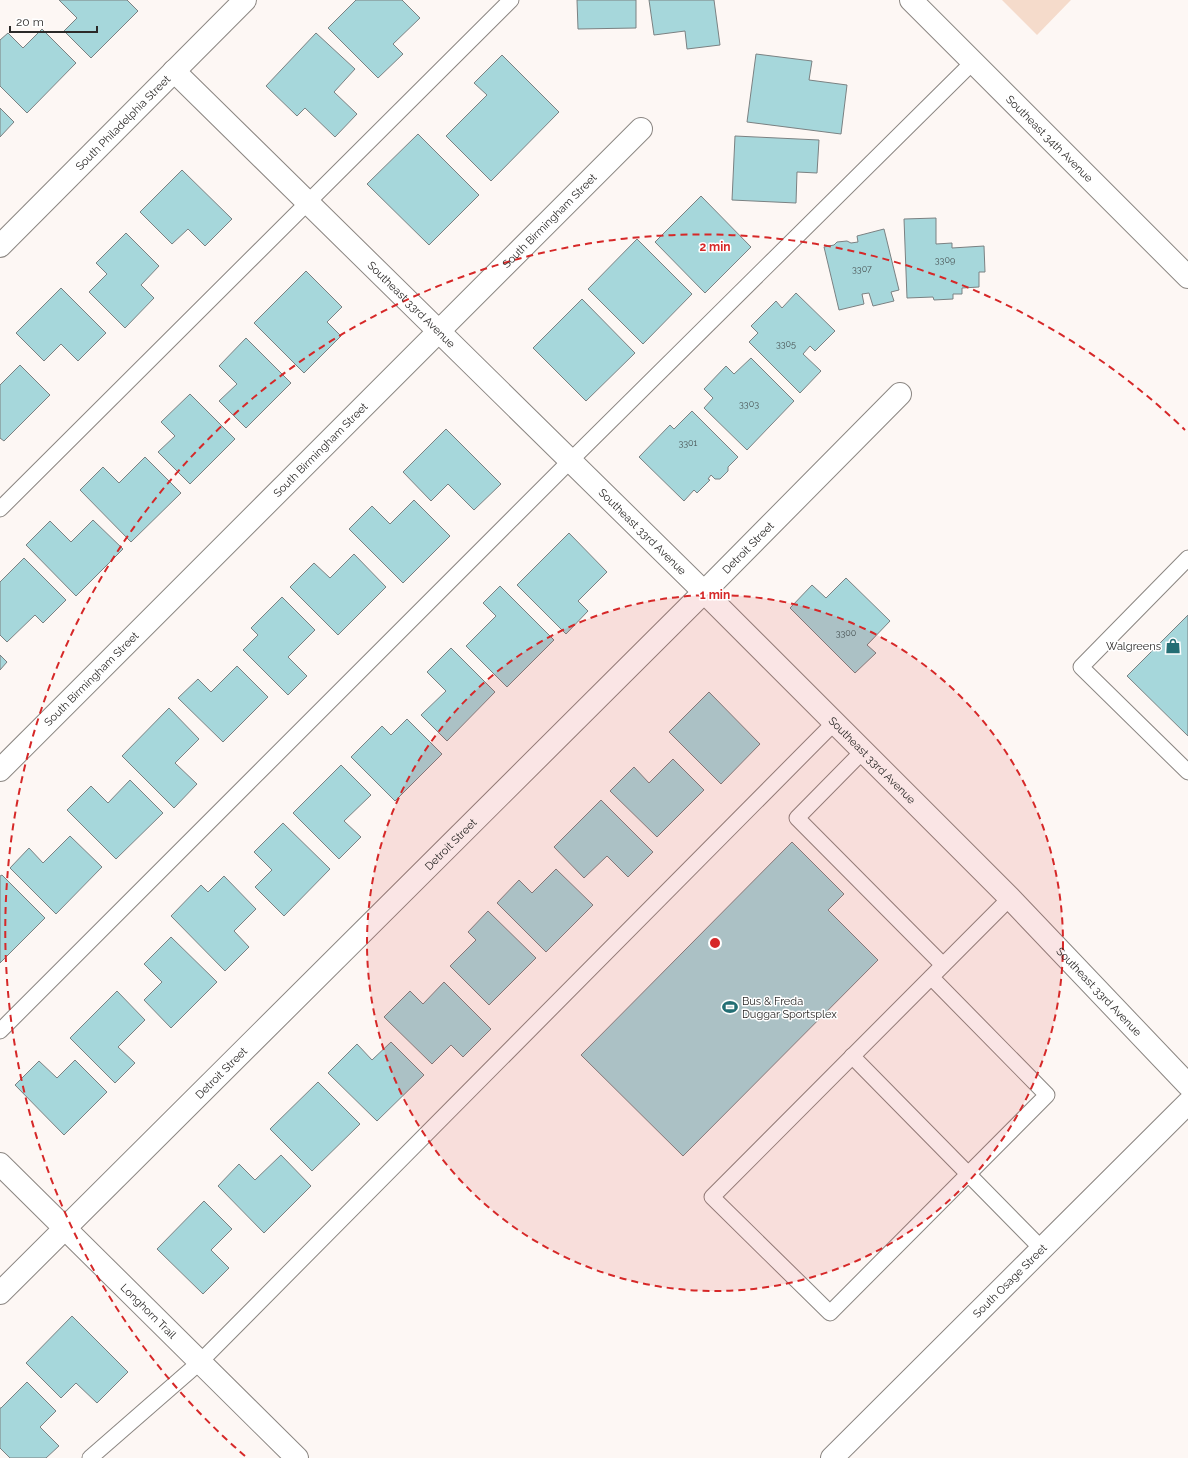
<svg xmlns="http://www.w3.org/2000/svg" width="1188" height="1458" font-family="Raleway,sans-serif">
	<style>
		.green { fill: #f5dbcb }
		.building { fill: #a6d7db; stroke: #7b8182 }
		.lines { fill: none; stroke-linecap: round; stroke-linejoin: round }
		.lane-casing { stroke: #8b8682; stroke-width: 17 }
		.street-casing { stroke: #8b8682; stroke-width: 24 }
		.secondary-casing { stroke: #8b8682; stroke-width: 24 }
		.lane { stroke: #fff; stroke-width: 15 }
		.street { stroke: #fff; stroke-width: 22 }
		.secondary { stroke: #fff; stroke-width: 22 }
		.ring { fill: none; stroke: #d62828; stroke-width: 2; stroke-dasharray: 7 5 }
		.labels { text-anchor: middle; stroke-width: 3; stroke-linejoin: round; paint-order: stroke }
		.number-label { font-size: 9px; fill: #4a5455 }
		.street-label { font-size: 11px; fill: #2b2928; stroke: #fff }
		.poi-label { font-size: 11px; fill: #2b2928; stroke: #fff; text-anchor: end }
		.centre { fill: #d62828; stroke: #fff; stroke-width: 2 }
		.ring-label { font-size: 12px; text-anchor: middle; font-weight: bold; fill: #d62828; stroke: #fff; stroke-width: 3; stroke-linejoin: round; paint-order: stroke }
	</style>
	<rect width="100%" height="100%" fill="#fdf7f4"/>
	<path class="green" d="M1002 0H1071L1037 35Z"/>
	<g class="building">
		<path d="M59 0H127L138 11 91 58 64 31 77 18Z"/>
		<path d="M356 0H402L420 18 393 44 403 54 378 78 328 28Z"/>
		<path d="M577 0H636V28L578 29Z"/>
		<path d="M649 0H714L720 45 687 49 685 31 654 35Z"/>
		<path d="M42 29 76 63 27 113 0 86V40L8 33 23 48Z"/>
		<path d="M316 33 355 69 334 92 357 114 335 137 305 108 297 116 266 86Z"/>
		<path d="M756 54 812 61 809 80 847 85 841 134 747 122Z"/>
		<path d="M502 55 559 112 491 181 446 136 487 95 474 83Z"/>
		<path d="M0 108 14 122 0 137Z"/>
		<path d="M418 134 479 195 429 245 367 184Z"/>
		<path d="M735 136 819 140 817 173 797 172 796 203 732 200Z"/>
		<path d="M182 170 232 219 205 246 188 229 172 244 140 212Z"/>
		<path d="M701 196 751 247 705 293 655 242Z"/>
		<path d="M936 218V244L952 243V248L984 246 985 272H979V287L962 288V294H953V299L934 300 933 297 907 298 904 219Z"/>
		<path d="M884 229 899 290 891 292 894 301 873 306 869 293 862 294 864 304 839 310 824 247 834 245 837 242 847 241 851 243 858 242 857 236Z"/>
		<path d="M126 233 159 266 141 285 154 298 125 328 89 292 107 274 96 263Z"/>
		<path d="M637 239 692 294 643 344 588 289Z"/>
		<path d="M306 271 342 307 327 322 341 336 304 373 254 323Z"/>
		<path d="M61 288 106 333 78 361 61 344 44 361 16 333Z"/>
		<path d="M796 293 835 331 815 351 810 346 803 354 821 371 800 393 749 342 758 333 751 326 776 301 782 308Z"/>
		<path d="M582 299 635 353 586 401 533 348Z"/>
		<path d="M246 338 291 383 246 428 219 401 237 384 219 366Z"/>
		<path d="M751 358 794 401 747 450 704 408 713 398 704 389 726 366 734 374Z"/>
		<path d="M20 365 50 395 4 441 0 438V385Z"/>
		<path d="M190 394 235 439 190 484 158 452 175 436 161 422Z"/>
		<path d="M692 411 738 457 728 467V471L720 479H715L711 475 708 479 710 480 697 493 694 490 684 501 639 457 670 425 674 429Z"/>
		<path d="M446 429 501 484 474 510 448 484 431 501 403 472Z"/>
		<path d="M145 457 181 493 131 542 80 490 103 467 119 483Z"/>
		<path d="M414 500 450 536 403 583 349 529 372 506 390 524Z"/>
		<path d="M93 520 123 549 76 596 26 545 50 521 71 542Z"/>
		<path d="M569 533 607 572 578 601 588 611 566 634 517 585Z"/>
		<path d="M354 554 386 587 338 635 290 587 314 563 330 578Z"/>
		<path d="M24 558 66 600 43 623 35 615 7 642 0 635V582Z"/>
		<path d="M846 578 890 621 867 645 876 653 855 673 790 608 812 585 826 598Z"/>
		<path d="M500 586 554 640 507 687 466 646 496 616 483 603Z"/>
		<path d="M282 597 315 630 288 657 307 676 288 695 243 650 258 635 251 628Z"/>
		<path d="M1188 615V736L1127 676Z"/>
		<path d="M451 648 495 692 447 741 421 715 446 691 427 672Z"/>
		<path d="M0 655 7 662 0 670Z"/>
		<path d="M237 666 268 697 223 742 178 698 198 679 211 692Z"/>
		<path d="M709 692 760 744 721 784 669 732Z"/>
		<path d="M169 708 199 739 175 763 197 784 174 808 122 756Z"/>
		<path d="M407 719 442 754 395 801 351 757 382 726 391 735Z"/>
		<path d="M673 759 704 790 657 837 610 791 634 767 649 783Z"/>
		<path d="M341 765 371 795 344 821 361 837 339 859 293 813Z"/>
		<path d="M130 780 163 813 116 859 67 810 91 786 108 803Z"/>
		<path d="M601 800 653 852 628 877 607 856 584 878 554 847Z"/>
		<path d="M283 823 330 869 284 916 255 887 272 870 254 852Z"/>
		<path d="M70 836 102 867 56 914 10 868 29 848 43 863Z"/>
		<path d="M792 842 844 894 828 910 878 960 683 1156 581 1055Z"/>
		<path d="M556 869 593 905 546 952 497 903 519 880 532 893Z"/>
		<path d="M2 875 45 918 0 963V876Z"/>
		<path d="M224 876 256 909 234 931 249 947 225 971 171 916 201 885 208 892Z"/>
		<path d="M488 911 536 958 489 1005 450 966 476 940 468 932Z"/>
		<path d="M171 937 217 982 171 1028 144 1000 162 982 144 964Z"/>
		<path d="M444 982 491 1029 463 1057 451 1045 432 1064 384 1017 410 991 423 1004Z"/>
		<path d="M117 991 145 1020 118 1047 135 1063 115 1083 70 1038Z"/>
		<path d="M391 1042 424 1075 377 1121 328 1073 357 1044 372 1060Z"/>
		<path d="M75 1060 107 1092 64 1135 15 1085 39 1061 57 1078Z"/>
		<path d="M318 1082 360 1124 312 1171 270 1129Z"/>
		<path d="M281 1155 311 1186 264 1233 218 1186 239 1164 255 1180Z"/>
		<path d="M204 1201 232 1229 211 1250 229 1268 203 1294 157 1249Z"/>
		<path d="M72 1316 128 1372 97 1403 76 1383 61 1398 26 1363Z"/>
		<path d="M27 1382 56 1411 40 1427 59 1446 46 1458H10L0 1448V1408H1Z"/>
	</g>
	<g class="lines">
		<defs>
			<g id="lane">
				<path d="M0 509 511 0"/>
				<path d="M1188 558 1081 667 1188 772"/>
				<path d="M863 751 797 818 943 965"/>
				<path d="M931 977 1047 1095 830 1313 712 1197 1010 898"/>
				<path d="M0 1031 570 461 973 62"/>
				<path d="M852 1056 1042 1249"/>
				<path d="M90 1458 200 1362 834 723"/>
			</g>
			<g id="street">
				<path id="s1" d="M174 71 704 592 1010 898 1188 1085"/>
				<path id="s2" d="M0 770 641 129"/>
				<path id="s3" d="M0 1293 704 592 900 394"/>
			</g>
			<g id="secondary">
				<path id="s4" d="M911 0 1188 277"/>
				<path id="s5" d="M0 246 245 0"/>
				<path id="s6" d="M0 1164 297 1458"/>
				<path id="s7" d="M832 1458 1188 1103"/>
			</g>
		</defs>
		<use href="#lane" class="lane-casing"/>
		<use href="#street" class="street-casing"/>
		<use href="#secondary" class="secondary-casing"/>
		<use href="#lane" class="lane"/>
		<use href="#street" class="street"/>
		<use href="#secondary" class="secondary"/>
	</g>
	<circle cx="715" cy="943" r="348" fill="#d62828" fill-opacity=".12"/>
	<g class="ring">
		<circle cx="715" cy="943" r="348"/>
		<path d="M245 1456A696 696 0 1 1 1185 430"/>
	</g>
	<defs>
		<symbol id="shop-bare" viewBox="-9 -9 18 18"><path d="M-5-2.5h2.3a2.7 3.5 0 0 1 5.4 0H5L5.5 6h-11ZM-1.5-2.5h3a1.5 2.3 0 0 0-3 0Z" fill="#236e74" stroke="#fff" stroke-width="2.5" paint-order="stroke"/></symbol>
		<symbol id="stadium-bare" viewBox="-9 -9 18 18"><path d="M0-5a6.5 5 0 1 0 0 10a6.5 5 0 1 0 0-10ZM-3.5-1.8h7v3.6h-7Z" fill="#236e74" stroke="#fff" stroke-width="2.5" paint-order="stroke"/></symbol>
	</defs>
	<g fill-rule="evenodd">
		<use href="#shop-bare" x="1162" y="635" width="22" height="22"/>
		<use href="#stadium-bare" x="719" y="996" width="22" height="22"/>
	</g>
	<g class="labels">
		<g class="number-label">
			<text x="945" y="263">3309</text>
			<text x="862" y="272">3307</text>
			<text x="786" y="347">3305</text>
			<text x="749" y="407">3303</text>
			<text x="688" y="446">3301</text>
			<text x="846" y="636">3300</text>
		</g>
		<g class="street-label">
			<text dy="4" stroke="none"><textPath href="#s5" startOffset="174">South Philadelphia Street</textPath></text>
			<text dy="4" stroke="none"><textPath href="#s4" startOffset="196">Southeast 34th Avenue</textPath></text>
			<text dy="4" stroke="none"><textPath href="#s2" startOffset="777">South Birmingham Street</textPath></text>
			<text dy="4" stroke="none"><textPath href="#s1" startOffset="333">Southeast 33rd Avenue</textPath></text>
			<text dy="4" stroke="none"><textPath href="#s2" startOffset="453">South Birmingham Street</textPath></text>
			<text dy="4" stroke="none"><textPath href="#s1" startOffset="657">Southeast 33rd Avenue</textPath></text>
			<text dy="4" stroke="none"><textPath href="#s3" startOffset="1056">Detroit Street</textPath></text>
			<text dy="4" stroke="none"><textPath href="#s2" startOffset="129">South Birmingham Street</textPath></text>
			<text dy="4" stroke="none"><textPath href="#s1" startOffset="981">Southeast 33rd Avenue</textPath></text>
			<text dy="4" stroke="none"><textPath href="#s3" startOffset="636">Detroit Street</textPath></text>
			<text dy="4" stroke="none"><textPath href="#s1" startOffset="1305">Southeast 33rd Avenue</textPath></text>
			<text dy="4" stroke="none"><textPath href="#s3" startOffset="312">Detroit Street</textPath></text>
			<text dy="4" stroke="none"><textPath href="#s7" startOffset="251">South Osage Street</textPath></text>
			<text dy="4" stroke="none"><textPath href="#s6" startOffset="209">Longhorn Trail</textPath></text>
		</g>
		<g class="poi-label">
			<text x="1161" y="650">Walgreens</text>
			<text x="742" y="1005" text-anchor="start">Bus &amp; Freda<tspan x="742" dy="13">Duggar Sportsplex</tspan></text>
		</g>
	</g>
	<circle cx="715" cy="943" r="6" class="centre"/>
	<g class="ring-label">
		<text x="715" y="251">2 min</text>
		<text x="715" y="599">1 min</text>
	</g>
	<path d="M10 26v6h87v-6" fill="none" stroke="#2b2928" stroke-width="2"/>
	<text x="16" y="26" font-size="12" fill="#2b2928" stroke="#ffffff" stroke-width="3" paint-order="stroke">20 m</text>
</svg>
